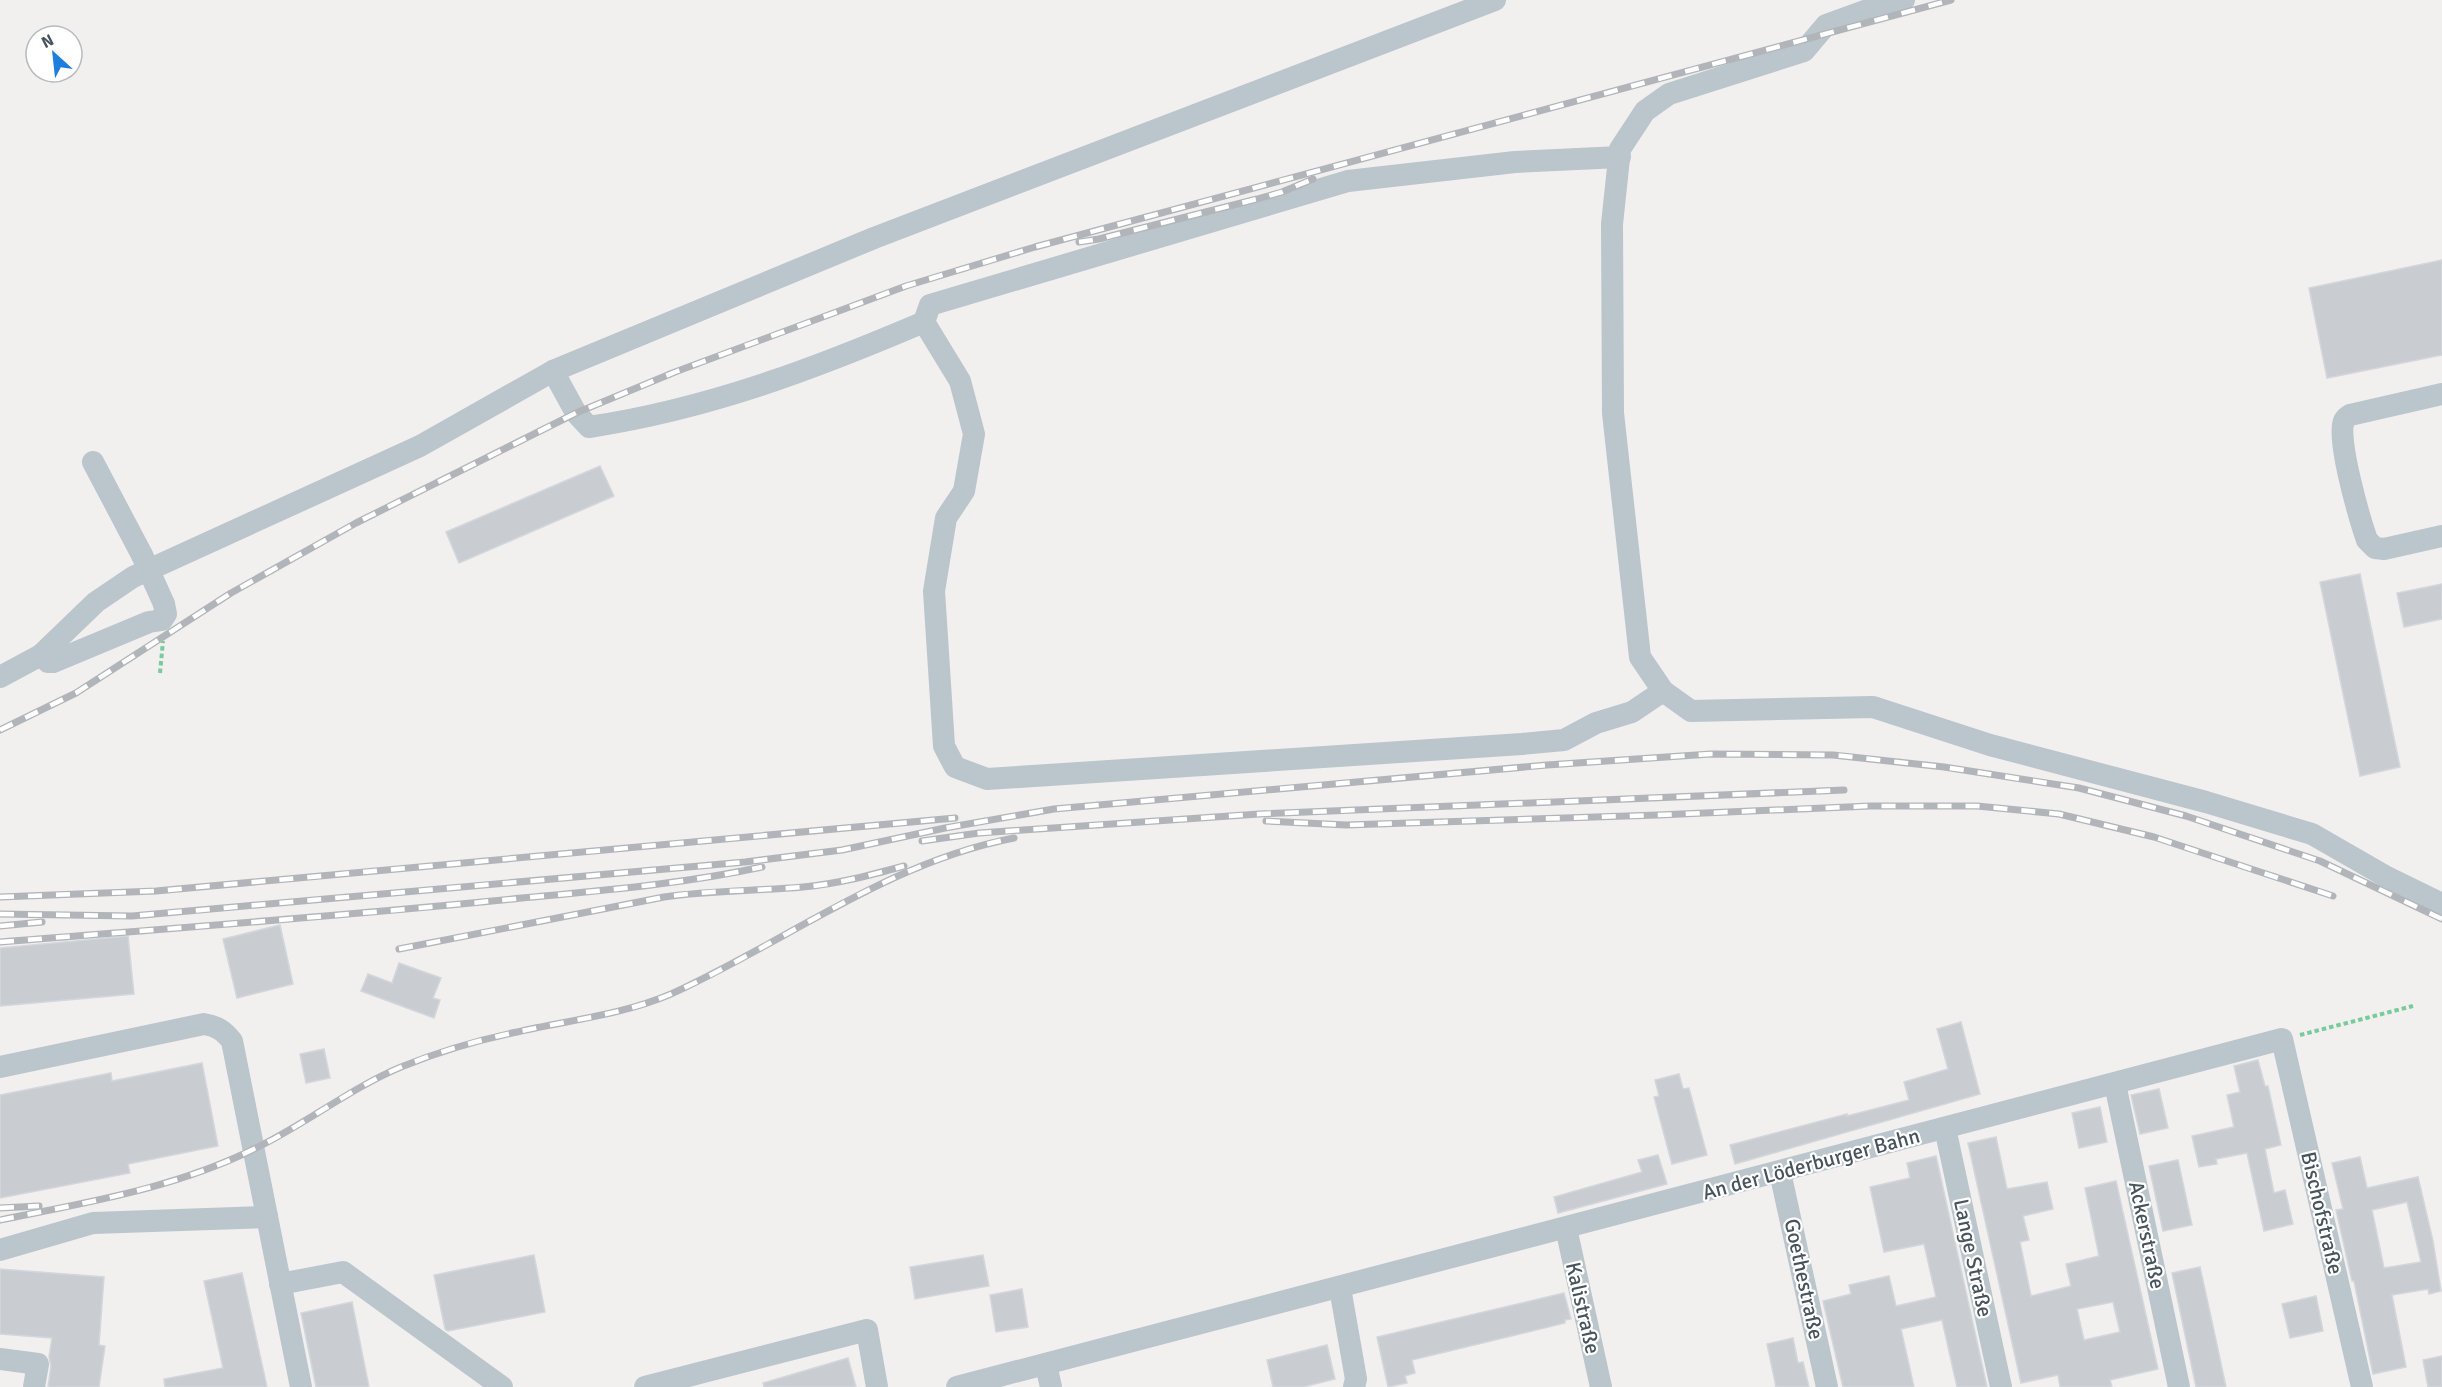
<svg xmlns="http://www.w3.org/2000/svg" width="2442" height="1387" font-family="Signika,sans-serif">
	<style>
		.building { fill: #c9cdd2; stroke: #d3d6db; stroke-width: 1.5; fill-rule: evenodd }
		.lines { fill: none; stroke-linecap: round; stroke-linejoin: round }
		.path { stroke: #77cb9c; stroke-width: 4; stroke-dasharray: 4.5 3; stroke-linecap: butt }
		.minor { stroke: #bbc5cc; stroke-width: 22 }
		.rail-casing { stroke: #b1b5b9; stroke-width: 7 }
		.rail { stroke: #fff; stroke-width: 4.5; stroke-dasharray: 14; stroke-linecap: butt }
		.minor-bridge { stroke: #bbc5cc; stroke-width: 22 }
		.labels { text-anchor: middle; stroke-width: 4.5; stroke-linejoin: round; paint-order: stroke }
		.street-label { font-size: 21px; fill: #48545c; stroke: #fff }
	</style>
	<rect width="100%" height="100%" fill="#f2efef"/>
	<g class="building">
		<path d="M2442 260V355L2327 378 2309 288Z"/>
		<path d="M600 466 614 496 459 563 446 532Z"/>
		<path d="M2360 574 2400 767 2360 776 2320 582Z"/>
		<path d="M2442 584V619L2404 627 2397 593Z"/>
		<path d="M280 925 293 984 237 998 223 939Z"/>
		<path d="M128 936 134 994 0 1006V948Z"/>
		<path d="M399 963 441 978 433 998 440 1000 434 1018 361 991 368 974 392 983Z"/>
		<path d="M1961 1022 1980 1094 1735 1164 1730 1145 1847 1114V1116L1909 1100 1904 1082 1948 1069 1937 1029Z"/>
		<path d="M324 1049 330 1078 306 1083 300 1054Z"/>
		<path d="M2258 1060 2265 1086H2268L2281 1145 2265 1149 2274 1193 2285 1190 2293 1224 2264 1231 2247 1153 2216 1159 2217 1164 2199 1167 2192 1136 2234 1127 2227 1095 2240 1092 2234 1066Z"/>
		<path d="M202 1063 218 1146 128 1164 130 1173 0 1198V1095L111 1073 112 1081Z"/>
		<path d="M1679 1074 1683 1089 1689 1088 1707 1155 1672 1164 1654 1097 1659 1096 1655 1080Z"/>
		<path d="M2159 1089 2168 1128 2140 1134 2131 1095Z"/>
		<path d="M2100 1107 2107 1142 2079 1148 2072 1113Z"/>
		<path d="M1996 1137 2007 1189 2047 1182 2053 1209 2023 1216 2029 1240 2020 1242 2031 1296 2071 1286 2066 1264 2099 1256 2085 1188 2116 1181 2158 1369 2110 1380 2112 1387H2060L2058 1375 2021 1383 1968 1143ZM2113 1302 2120 1332 2084 1340 2077 1309Z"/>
		<path d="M1658 1155 1667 1184 1558 1213 1554 1197 1642 1172 1638 1160Z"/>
		<path d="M1936 1156 1987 1387H1957L1942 1320 1901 1329 1914 1387H1843L1823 1301 1851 1294 1849 1285 1889 1276 1896 1306 1936 1297 1924 1244 1884 1252 1870 1187 1910 1178 1907 1163Z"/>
		<path d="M2360 1157 2367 1188 2418 1177 2433 1241 2441 1291 2429 1294 2428 1289 2392 1295 2406 1367 2373 1374 2354 1281H2352L2336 1210 2343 1209 2332 1163ZM2407 1202 2421 1262 2384 1268 2372 1210Z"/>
		<path d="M2178 1160 2192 1225 2163 1231 2149 1166Z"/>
		<path d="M534 1255 545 1312 448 1331 445 1329 434 1275Z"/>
		<path d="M983 1255 989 1286 915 1299 910 1267Z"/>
		<path d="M2200 1267 2216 1340 2226 1387H2196L2172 1273Z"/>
		<path d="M0 1269 104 1277 99 1345 105 1346 99 1387H48L51 1366 49 1357 52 1338 0 1334Z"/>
		<path d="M242 1273 267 1387H165L164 1379 223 1368 204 1281Z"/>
		<path d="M1022 1289 1028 1327 996 1332 990 1295Z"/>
		<path d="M1564 1293 1571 1319 1565 1320V1323L1412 1360 1415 1373 1405 1376 1407 1383 1388 1387 1377 1337Z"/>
		<path d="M2316 1296 2323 1331 2290 1338 2282 1304Z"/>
		<path d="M352 1302 369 1387H316L301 1313Z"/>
		<path d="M1793 1338 1798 1363 1803 1362 1809 1387H1776L1767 1344Z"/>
		<path d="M1327 1345 1335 1379 1303 1387H1273L1267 1360Z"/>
		<path d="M2442 1356V1387H2428L2423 1360Z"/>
		<path d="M848 1358 856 1387H764L763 1383Z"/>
	</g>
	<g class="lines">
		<g class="path">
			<path d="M160 673 163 641"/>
			<path d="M2300 1035 2413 1006"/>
		</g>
		<g class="minor">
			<path d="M1904 0 1873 8 1826 25 1804 51 1669 94 1645 111 1620 149 1612 224 1613 413 1640 657 1663 691 1691 711 1873 707 1990 745 2206 802 2312 834 2385 876 2442 904"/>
			<path d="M1620 157 1515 162 1348 181 930 305 924 322 960 381 974 434 964 491 946 518 934 591 944 746 955 767 987 779 1522 744 1564 740 1596 723 1632 712 1663 691"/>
			<path d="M553 371 576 413 589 427C708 409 814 369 924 322"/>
			<path d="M2442 394 2350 415C2348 416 2345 419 2344 421 2336 438 2360 520 2367 540L2375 548 2384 549 2442 536"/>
			<path d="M93 462 142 555"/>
			<path d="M41 655 48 662H53L149 622 162 620 166 614 164 604"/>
			<path d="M0 677 41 655 96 602 133 577 420 446 553 371 874 238 1495 0"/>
			<path d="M0 1067 204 1024C217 1026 224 1031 232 1041L301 1387"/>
			<path d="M2115 1084 2179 1387"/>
			<path d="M1945 1128 2001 1387"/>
			<path d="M1780 1172 1827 1387"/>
			<path d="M1566 1228 1601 1387"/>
			<path d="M0 1250 93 1223 267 1217"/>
			<path d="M280 1284 343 1272 502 1387"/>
			<path d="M1340 1288 1356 1379 1354 1387"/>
			<path d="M0 1359 38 1364 34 1387"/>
			<path d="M1046 1365 1051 1387"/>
			<path d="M645 1387 867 1330 877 1387"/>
			<path d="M957 1387 2282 1039 2362 1387"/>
		</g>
		<defs>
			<g id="rail">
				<path d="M1079 242 1099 239 1257 199 1282 192 1313 179"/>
				<path d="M0 730 76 693 231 593 356 523 576 413 675 372 906 286 1035 247 1951 0"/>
				<path d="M1266 821 1346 825 1658 815 1870 806H1977L2059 814 2154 837 2333 896"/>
				<path d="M922 841 979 833 1259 814 1844 790"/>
				<path d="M0 897 156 891 955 818"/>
				<path d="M0 914 132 916 745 862 842 850 945 828 1054 809 1547 765 1711 754 1833 755 1944 767 2079 788 2186 816 2320 861 2442 919"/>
				<path d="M0 926 42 922"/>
				<path d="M0 942C164 929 328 917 492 901 582 892 673 886 762 867"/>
				<path d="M399 949 664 897C711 890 757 891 803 887 837 884 871 875 904 866"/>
				<path d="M0 1208 39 1206"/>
				<path d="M0 1220C88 1202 177 1188 258 1147 307 1123 351 1088 401 1067 438 1052 478 1040 517 1032 569 1020 622 1015 671 994 786 942 888 862 1014 838"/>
			</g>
		</defs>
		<use href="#rail" class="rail-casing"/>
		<use href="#rail" class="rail"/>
		<path class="minor-bridge" d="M142 555 164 604"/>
	</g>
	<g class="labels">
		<g class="street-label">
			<text transform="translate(1811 1164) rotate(-15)" y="7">An der Löderburger Bahn</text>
			<text transform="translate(2322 1213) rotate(77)" y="7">Bischofstraße</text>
			<text transform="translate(2147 1235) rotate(78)" y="7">Ackerstraße</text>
			<text transform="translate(1973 1258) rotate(78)" y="7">Lange Straße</text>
			<text transform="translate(1804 1279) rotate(78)" y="7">Goethestraße</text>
			<text transform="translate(1583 1308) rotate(77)" y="7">Kalistraße</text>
		</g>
	</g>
	<g transform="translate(54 54) rotate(333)"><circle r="28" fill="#ffffff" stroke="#b6bbbe" stroke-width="1.5"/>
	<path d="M0-4.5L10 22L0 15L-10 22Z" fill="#1d7ede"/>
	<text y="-9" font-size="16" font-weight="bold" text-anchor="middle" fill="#48545c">N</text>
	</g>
</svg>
